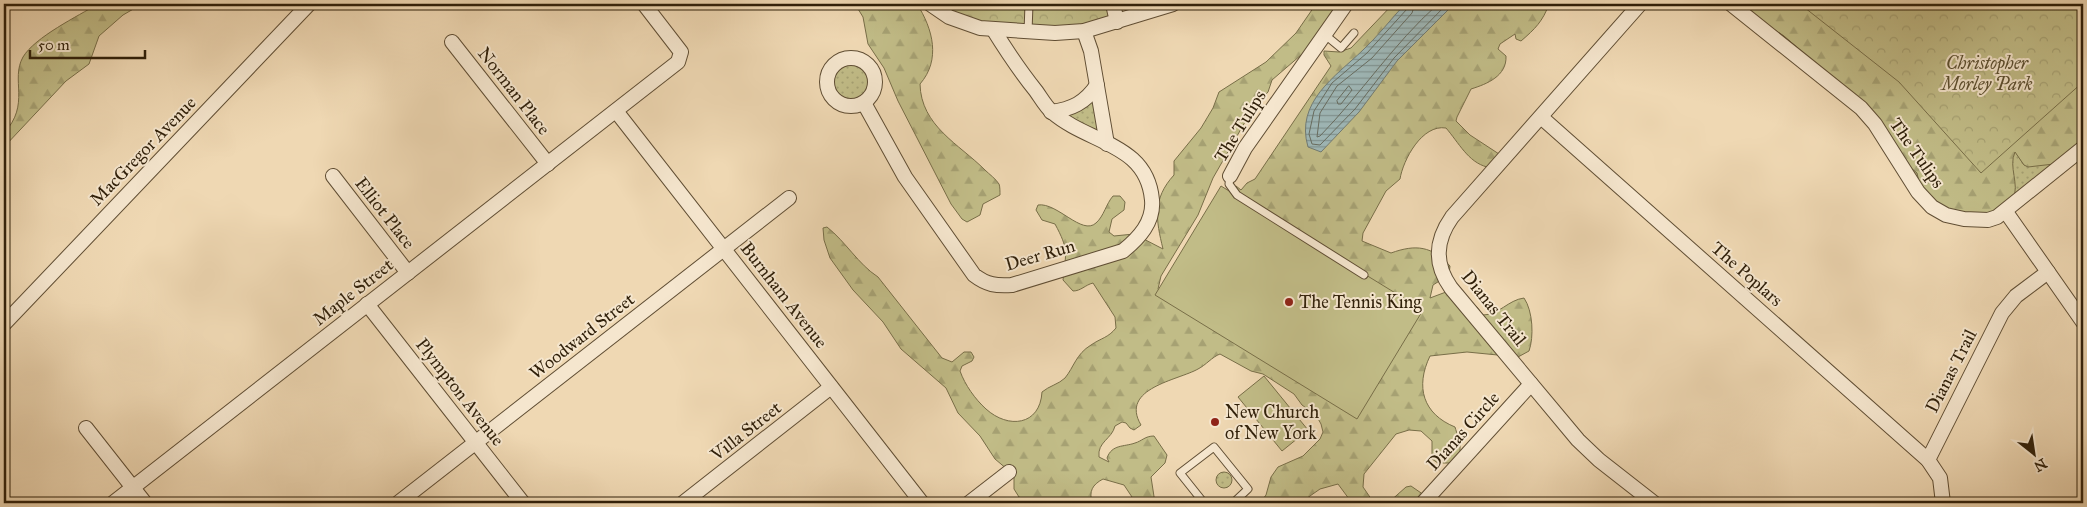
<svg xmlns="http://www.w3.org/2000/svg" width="2087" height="507" font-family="'IM FELL Great Primer',serif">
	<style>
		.grass { fill: url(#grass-dots); stroke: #786e48 }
		.forest { fill: url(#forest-firs); stroke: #786e48 }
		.park { fill: url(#park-crowns); stroke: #786e48 }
		.pitch { fill: #c1bc87; stroke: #786e48 }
		.water { fill: url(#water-rules); stroke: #727b72 }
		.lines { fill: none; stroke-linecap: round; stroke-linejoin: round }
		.shore { stroke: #676c60; stroke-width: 1 }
		.service-casing { stroke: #604e34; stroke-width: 9 }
		.minor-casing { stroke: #604e34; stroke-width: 16 }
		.service { stroke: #f5e6ce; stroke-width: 7 }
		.minor { stroke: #f5e6ce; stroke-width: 14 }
		.poi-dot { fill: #8f2418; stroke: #f5e6ce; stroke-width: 2 }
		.labels { text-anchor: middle; stroke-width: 4; stroke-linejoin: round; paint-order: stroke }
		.park-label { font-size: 18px; font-style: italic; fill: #5c4f30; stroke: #f5e6ce }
		.street-label { font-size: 18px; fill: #30200a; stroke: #f5e6ce }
		.poi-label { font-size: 18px; fill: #30200a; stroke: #f5e6ce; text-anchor: start }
	</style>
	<defs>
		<pattern id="grass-dots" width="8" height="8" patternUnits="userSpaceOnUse" patternTransform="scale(1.25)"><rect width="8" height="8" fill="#c1bc87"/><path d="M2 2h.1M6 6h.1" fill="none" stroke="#a6a173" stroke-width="1.8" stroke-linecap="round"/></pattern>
		<pattern id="forest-firs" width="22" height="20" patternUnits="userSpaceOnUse" patternTransform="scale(1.25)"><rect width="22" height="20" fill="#c1bc87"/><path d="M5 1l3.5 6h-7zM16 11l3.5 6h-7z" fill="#a6a173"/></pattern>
		<pattern id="park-crowns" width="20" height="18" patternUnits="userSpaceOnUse" patternTransform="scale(1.25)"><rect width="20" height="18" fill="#c1bc87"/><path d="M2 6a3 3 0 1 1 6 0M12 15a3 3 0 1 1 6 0" fill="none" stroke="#a6a173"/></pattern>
		<pattern id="water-rules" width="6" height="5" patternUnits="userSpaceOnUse" patternTransform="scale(1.25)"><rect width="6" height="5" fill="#9eb7b7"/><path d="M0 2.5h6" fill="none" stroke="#819493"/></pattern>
	</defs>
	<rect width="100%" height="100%" fill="#efd8b3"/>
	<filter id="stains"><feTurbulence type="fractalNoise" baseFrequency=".004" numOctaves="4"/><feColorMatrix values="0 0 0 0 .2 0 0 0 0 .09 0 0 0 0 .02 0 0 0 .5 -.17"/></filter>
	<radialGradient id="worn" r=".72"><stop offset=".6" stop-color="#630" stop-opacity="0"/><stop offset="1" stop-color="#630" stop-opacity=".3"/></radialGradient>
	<g class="grass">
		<path d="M1758 19 1784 36 1861 103 1903 161 1917 173 1920 186 2015 189 2011 159 2015 151 2024 165C2051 167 2063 156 2083 140V148L2006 212 1932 207 1875 124Z"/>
		<circle cx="851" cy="82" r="24"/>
		<path d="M1092 93 1107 144 1051 112Z"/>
		<circle cx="1224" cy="480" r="8"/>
	</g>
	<g class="forest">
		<path d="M98 4H142L123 15 99 36 89 64 66 81 4 147V133C31 104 10 80 23 57 35 37 78 16 98 4Z"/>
		<path d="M855 4H917C933 29 941 60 920 84 921 126 959 144 985 170 989 174 996 179 999 184 1000 186 1000 192 1000 195L983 204 980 215 967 222 962 219 951 204 898 101 884 68 868 44 863 17Z"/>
		<path d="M1316 4H1340L1308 49 1272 80 1268 92 1253 108 1213 178 1198 215 1161 276 1158 289 1161 293 1236 186 1241 190 1247 183 1255 179 1331 66 1324 55V51L1339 52 1351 48 1393 4H1549C1543 21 1535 29 1521 41L1516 39 1515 34 1500 44 1498 49 1506 56C1507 76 1487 84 1471 89L1457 117 1456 121 1470 135 1499 154 1487 167C1468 162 1459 143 1446 128 1422 124 1403 160 1400 179L1386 191 1363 233 1362 241 1391 253C1416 244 1432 246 1450 266L1449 275 1433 285 1430 298 1446 292 1477 307 1483 315C1499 315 1508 300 1524 298 1533 311 1534 337 1529 351L1518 357 1467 352 1430 356C1415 387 1423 414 1455 427 1459 441 1465 452 1453 463H1438L1432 459V441L1421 431 1409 430 1396 434 1364 474 1363 487 1374 503H1352L1338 484 1320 489 1300 503H1260L1266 495 1271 477 1278 467 1303 456 1320 439 1323 432 1321 424 1316 415 1302 405 1294 394 1263 374 1251 371 1220 354C1212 357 1206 365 1198 369 1179 380 1119 388 1141 425L1134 430 1130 428 1126 423 1122 422 1115 426C1112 439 1097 442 1099 457L1109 462 1107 458C1112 444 1124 447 1135 443 1142 441 1145 436 1154 436L1167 455 1165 463 1151 477 1155 503H1136L1124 485 1103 479C1092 485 1089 491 1092 503H1029L1019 497 1014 489V475L995 459 980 436 958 413 946 388 901 349 883 322 853 290 830 258 824 240 823 228 827 227C846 242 858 264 878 277L942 358 952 362 964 352H971L974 357 972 361 962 366 960 371C965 385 975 399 986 409 1008 429 1040 426 1042 392 1049 386 1059 384 1065 378 1074 367 1076 354 1091 345 1101 338 1108 338 1116 328L1115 317 1093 283C1085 285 1081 291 1073 291L1063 280C1066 252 1069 250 1055 224L1042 220 1036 210 1038 205C1057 202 1082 236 1096 223 1104 216 1106 204 1113 196H1120L1125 202 1124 210 1112 219 1109 232 1114 236 1134 234 1163 249C1156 220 1152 199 1174 175V161L1201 128 1213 108 1219 92 1266 62 1296 33Z"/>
		<path d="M1741 4H2083V140L2054 164 2028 167 2024 165 2015 152C2008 167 2020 184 2013 199 2010 206 2000 211 1995 216L1944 211 1920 186 1917 173 1903 161 1861 103 1784 36 1758 19Z"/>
		<path d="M1411 486 1424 495 1423 503H1388L1406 487Z"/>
	</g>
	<g class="park">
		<path d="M930 4H1113L1117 22 1084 31 980 28Z"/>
		<path d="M1800 4H2083V82L1981 173 1899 82Z"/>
	</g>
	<g class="pitch">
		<path d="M1221 186 1423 310 1357 419 1155 295Z"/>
		<path d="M1264 376 1308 430 1282 451 1238 397Z"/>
	</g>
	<path class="water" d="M1405 4H1454L1397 61 1359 112 1321 152 1308 147C1295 102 1335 77 1363 50 1378 36 1391 19 1405 4Z"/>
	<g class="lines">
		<g class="shore">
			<path d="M1408 4 1407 9 1367 53 1332 83 1314 111 1309 134 1312 144 1320 145 1355 109 1394 58 1447 4"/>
			<path d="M1415 4 1412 13 1372 58 1337 86 1320 113 1317 137 1320 136C1361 94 1393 44 1438 4"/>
			<path d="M1349 86 1352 90 1341 104H1338L1337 101Z"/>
		</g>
		<defs>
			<g id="service">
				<path d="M981 4H992"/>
				<path d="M1375 4 1377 5"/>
				<path d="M1028 32 1029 4"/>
				<path d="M1324 34 1341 48 1354 33"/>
				<path d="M1230 176 1229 184 1237 195 1364 275"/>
				<path d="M1204 503 1180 473 1214 447 1248 489 1233 503"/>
			</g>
			<g id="minor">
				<path d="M930 4 949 17 980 28 1055 33 1084 31 1173 4"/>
				<path d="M1113 4 1117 22"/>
				<path d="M1640 4 1452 217C1435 241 1434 264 1451 288L1578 440 1599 460 1654 503"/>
				<path d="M1731 4 1861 108 1875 124 1918 192 1932 207 1946 215 1964 219 1988 220 1997 217 2083 148"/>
				<path d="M1084 31 1091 51 1107 144"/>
				<path d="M452 42 548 164"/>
				<circle cx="851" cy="82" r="24"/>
				<path d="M864 103 905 177 974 275C987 285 996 286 1012 285L1123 251C1139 238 1154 222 1152 200 1147 143 1089 144 1052 112 1046 107 1041 98 1036 91 1020 71 1006 50 993 29"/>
				<path d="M616 111 922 503"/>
				<path d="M1051 112C1072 109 1085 103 1097 85"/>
				<path d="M1541 117 1928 460 1940 478 1943 503"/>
				<path d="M333 176 408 273"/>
				<path d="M1230 176 1245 148 1346 4"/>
				<path d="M2006 212 2083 322"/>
				<path d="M367 304 523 503"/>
				<path d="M4 324 309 4"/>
				<path d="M86 428 145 503"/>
				<path d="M1928 460 2002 313 2016 296 2048 272"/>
				<path d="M113 503 678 62 681 52 644 4"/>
				<path d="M398 503 789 198"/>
				<path d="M683 503 831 387"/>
				<path d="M969 503 1009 472"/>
				<path d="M1423 503 1531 384"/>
			</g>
		</defs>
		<use href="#service" class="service-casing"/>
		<use href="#minor" class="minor-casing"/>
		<use href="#service" class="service"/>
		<use href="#minor" class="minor"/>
	</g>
	<g class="poi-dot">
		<circle cx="1289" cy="302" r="5"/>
		<circle cx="1215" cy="422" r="5"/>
	</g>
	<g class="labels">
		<g class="park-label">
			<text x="1987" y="69">Christopher<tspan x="1987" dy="21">Morley Park</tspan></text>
		</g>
		<g class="street-label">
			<text transform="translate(514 91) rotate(52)" y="6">Norman Place</text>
			<text transform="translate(1240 126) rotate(-58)" y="6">The Tulips</text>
			<text transform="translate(143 151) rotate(-46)" y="6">MacGregor Avenue</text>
			<text transform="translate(1917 153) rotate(55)" y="6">The Tulips</text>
			<text transform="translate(385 213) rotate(52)" y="6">Elliot Place</text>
			<text transform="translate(1040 255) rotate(-16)" y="6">Deer Run</text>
			<text transform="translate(1747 274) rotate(41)" y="6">The Poplars</text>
			<text transform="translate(353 292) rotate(-38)" y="6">Maple Street</text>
			<text transform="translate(784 295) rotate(52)" y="6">Burnham Avenue</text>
			<text transform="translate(1494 308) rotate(51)" y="6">Dianas Trail</text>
			<text transform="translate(582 336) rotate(-38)" y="6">Woodward Street</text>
			<text transform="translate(1951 371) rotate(-63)" y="6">Dianas Trail</text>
			<text transform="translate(460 392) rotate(52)" y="6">Plympton Avenue</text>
			<text transform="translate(746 431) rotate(-38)" y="6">Villa Street</text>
			<text transform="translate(1463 431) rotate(-48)" y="6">Dianas Circle</text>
		</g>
		<g class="poi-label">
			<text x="1299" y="308">The Tennis King</text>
			<text x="1225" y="418">New Church<tspan x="1225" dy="21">of New York</tspan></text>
		</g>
	</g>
	<rect width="2087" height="507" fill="none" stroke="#efd8b3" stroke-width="20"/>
	<rect x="5" y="5" width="2077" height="497" fill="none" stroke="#30200a" stroke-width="2.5"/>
	<rect x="10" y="10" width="2067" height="487" fill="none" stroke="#30200a"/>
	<g transform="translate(2034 454) rotate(150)" stroke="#f5e6ce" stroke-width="4" paint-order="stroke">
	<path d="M0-4L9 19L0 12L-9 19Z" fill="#30200a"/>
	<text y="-8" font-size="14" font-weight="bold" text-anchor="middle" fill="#30200a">N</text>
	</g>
	<path d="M30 50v8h115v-8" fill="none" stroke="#30200a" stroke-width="2.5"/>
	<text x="38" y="50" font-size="15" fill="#30200a" stroke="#f5e6ce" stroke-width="4" paint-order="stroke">50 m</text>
	<rect width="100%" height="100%" filter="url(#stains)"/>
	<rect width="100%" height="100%" fill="url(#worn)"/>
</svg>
